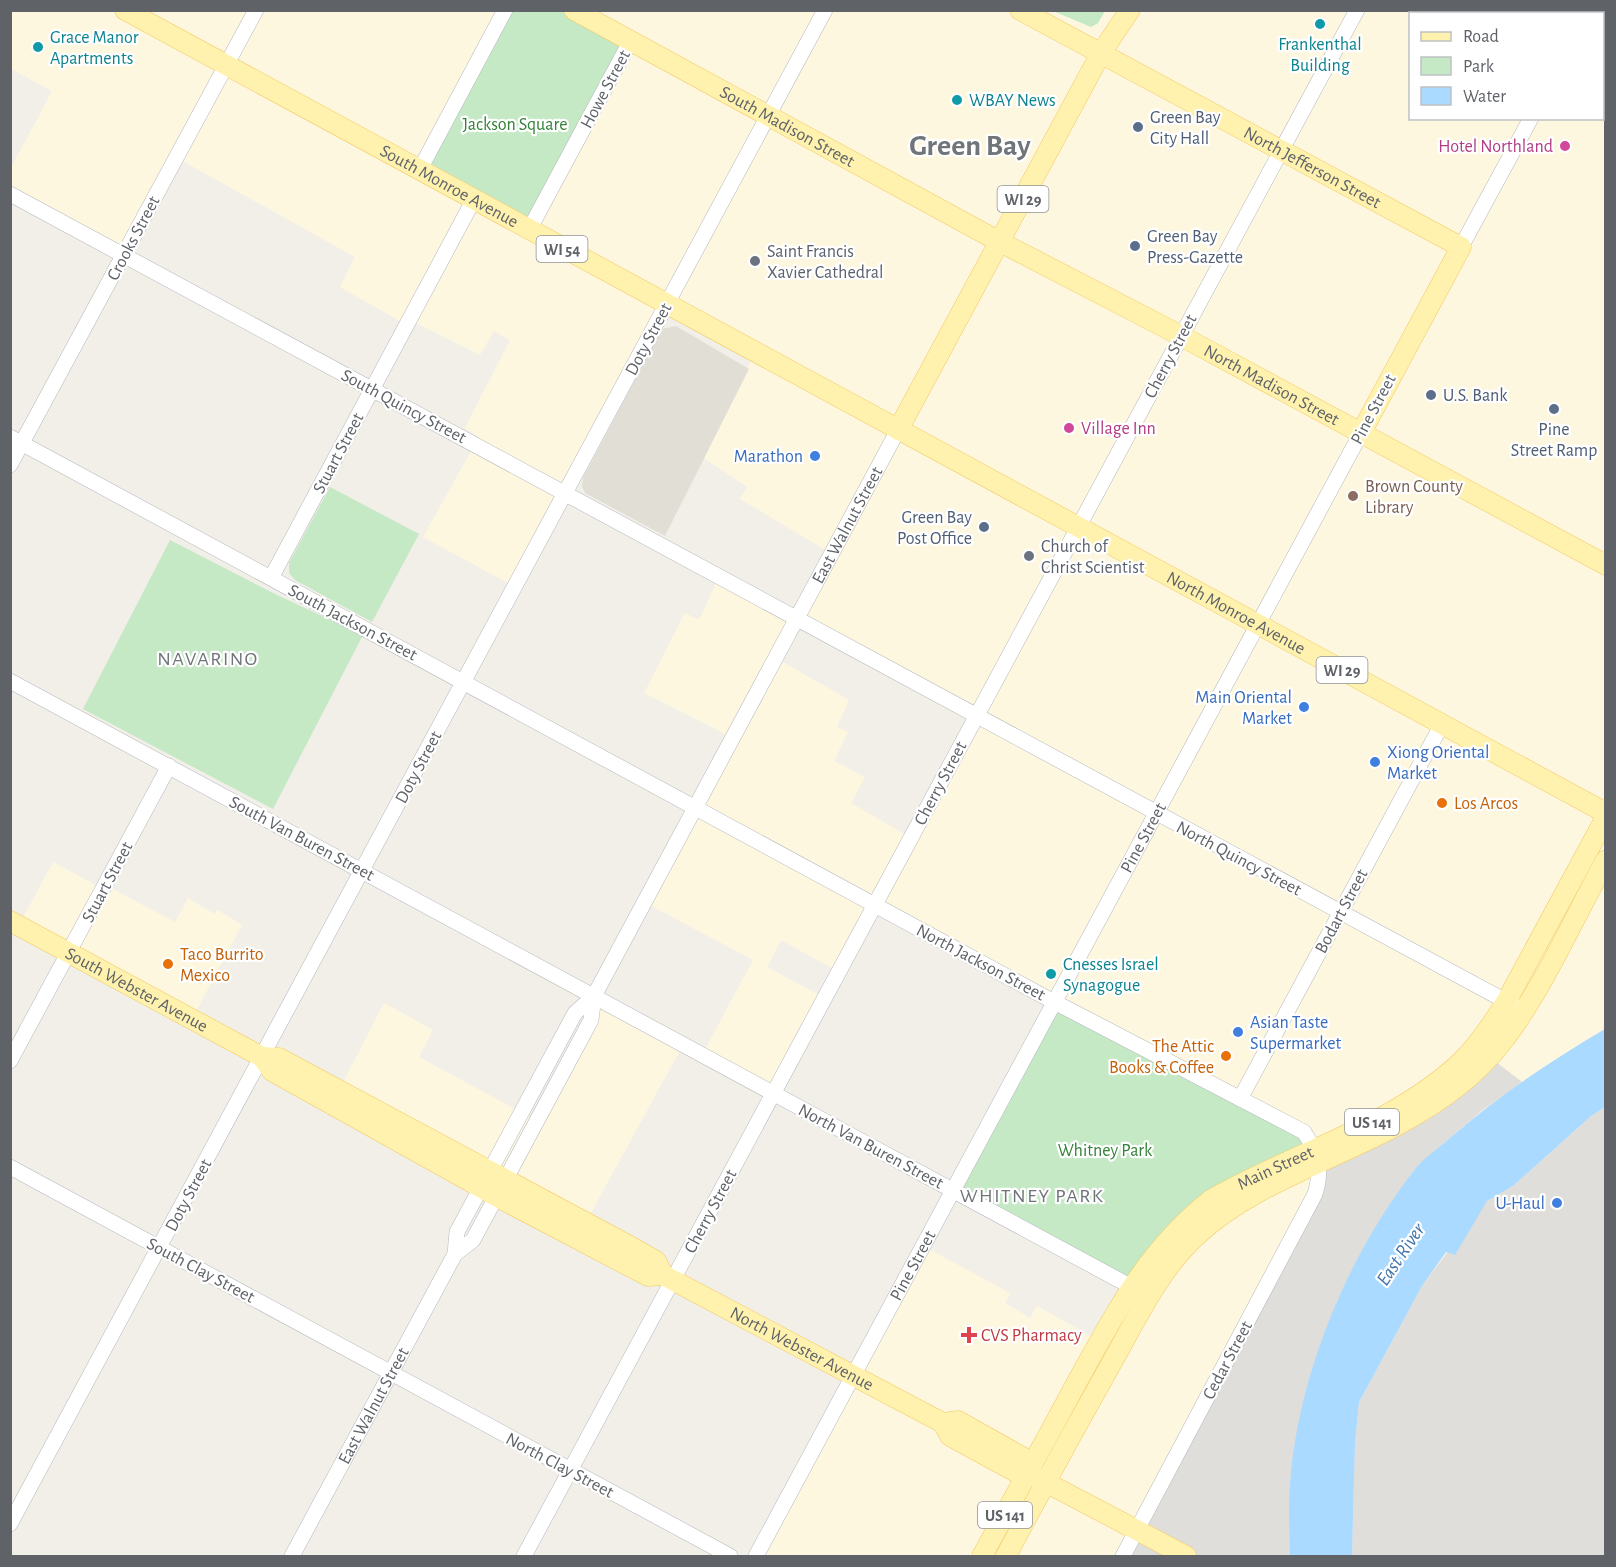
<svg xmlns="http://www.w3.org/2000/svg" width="1616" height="1567" font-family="'Alegreya Sans',sans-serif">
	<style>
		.commercial { fill: #fef7e0; fill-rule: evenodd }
		.industrial { fill: #e0deda }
		.education { fill: #e1ded6 }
		.green { fill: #c5e8c5 }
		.water { fill: #aadaff }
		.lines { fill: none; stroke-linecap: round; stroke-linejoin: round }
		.minor-casing { stroke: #b5b8bc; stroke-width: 16 }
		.major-casing { stroke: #f2c960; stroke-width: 21 }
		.minor { stroke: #fff; stroke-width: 15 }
		.major { stroke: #fff2af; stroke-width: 20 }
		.culture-dot { fill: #0f9aa8; stroke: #fff; stroke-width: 2 }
		.service-dot { fill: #5c6f8a; stroke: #fff; stroke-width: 2 }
		.hotel-dot { fill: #d1479c; stroke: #fff; stroke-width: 2 }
		.worship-dot { fill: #6b7280; stroke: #fff; stroke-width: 2 }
		.shop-dot { fill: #3f7fe0; stroke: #fff; stroke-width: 2 }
		.education-dot { fill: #8d6e63; stroke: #fff; stroke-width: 2 }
		.food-dot { fill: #e8710a; stroke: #fff; stroke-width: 2 }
		.health-dot { fill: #e0444e; stroke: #fff; stroke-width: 2 }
		.labels { text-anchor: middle; stroke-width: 4.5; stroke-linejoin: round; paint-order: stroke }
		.shield { fill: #fff; stroke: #8f9295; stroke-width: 1.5 }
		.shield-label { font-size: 16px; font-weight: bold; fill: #5f6368 }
		.culture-label { font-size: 18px; fill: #0d838f; stroke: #fff; text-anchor: start }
		.street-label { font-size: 18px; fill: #5f6368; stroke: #fff }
		.service-label { font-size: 18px; fill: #4e5e75; stroke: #fff; text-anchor: start }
		.park-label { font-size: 18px; fill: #348238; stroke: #fff }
		.hotel-label { font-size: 18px; fill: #b23c85; stroke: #fff; text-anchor: end }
		.worship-label { font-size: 18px; fill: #5b616d; stroke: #fff; text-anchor: start }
		.shop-label { font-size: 18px; fill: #366cbe; stroke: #fff; text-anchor: end }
		.education-label { font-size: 18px; fill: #785e54; stroke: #fff; text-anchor: start }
		.food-label { font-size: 18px; fill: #c56008; stroke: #fff; text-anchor: start }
		.health-label { font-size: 18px; fill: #be3a42; stroke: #fff; text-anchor: start }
		.neighbourhood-label { font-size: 20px; letter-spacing: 1.5px; fill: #70757a; stroke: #fff }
		.water-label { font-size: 20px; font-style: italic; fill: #4174aa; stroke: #fff }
		.town-label { font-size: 30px; font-weight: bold; fill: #70757a; stroke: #fff }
	</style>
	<rect width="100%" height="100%" fill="#f1efe8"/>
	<g class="commercial">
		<path d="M10 11H1605V1029L1522 1082 1481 1052 1320 1173 1123 1556H756L923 1246 1010 1293 1005 1303 1030 1318 1037 1306 1107 1345 1137 1290 1175 1247 1318 1161 875 905 839 972 781 940 767 967 825 998 773 1093 702 1055 753 960 644 902 730 743 723 733 644 693 685 613 699 620 719 577 797 619 832 554 740 499 747 487 704 458 755 353 667 305 515 587 423 537 479 437 465 428 510 340 494 331 480 355 410 320 407 325 340 287 355 257 177 158 124 255 11 194V168L52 91 11 69ZM1410 14H1602V118H1410ZM797 619 976 716 911 838 851 803 865 777 834 761 848 732 837 727 849 700 776 658Z"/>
		<path d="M53 862 103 889 105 885 175 922 188 898 215 914 218 910 242 925 192 1019 19 925Z"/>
		<path d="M594 996 683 1045 586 1222 339 1090 384 1003 433 1030 419 1057 537 1121Z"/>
	</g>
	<g class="industrial">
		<path d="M1482 1051 1522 1082 1481 1111 1417 1167 1372 1236 1337 1301 1290 1484V1556H1123L1319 1173Z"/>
		<path d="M1605 1107V1556H1352L1355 1443 1359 1402 1422 1286 1487 1201 1513 1186 1591 1116Z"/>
	</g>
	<path class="education" d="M676 326 749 369 665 536 585 493 582 487 583 478 662 329Z"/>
	<g class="green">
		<path d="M505 11H574L630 42 529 230 419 171Z"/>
		<path d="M1053 11H1105L1098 23 1091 27Z"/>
		<path d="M330 487 419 534 372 622 295 580 289 573V563Z"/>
		<path d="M170 540 277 595 363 635 273 809 83 709Z"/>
		<path d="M1054 1002 1240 1099 1314 1147 1241 1196 1137 1290 953 1191Z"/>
	</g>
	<path class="water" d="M1605 1029V1107L1591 1116 1513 1186 1487 1201 1455 1255 1446 1252 1422 1286 1359 1402 1355 1443 1352 1556H1290C1290 1533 1288 1508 1290 1484 1298 1374 1348 1254 1416 1168 1425 1157 1439 1148 1450 1138 1498 1096 1551 1061 1605 1029Z"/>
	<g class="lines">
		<defs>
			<g id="minor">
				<path d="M1477 10 1482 14"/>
				<path d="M1602 80 1606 81"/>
				<path d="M419 171 505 10"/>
				<path d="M10 194 1524 1011"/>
				<path d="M529 230 630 42"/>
				<path d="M1461 247 1531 118"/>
				<path d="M10 437 1043 996 1304 1132C1317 1152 1323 1170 1315 1194L1123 1556"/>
				<path d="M10 465 256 10"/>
				<path d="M271 578 473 201"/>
				<path d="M10 681 1141 1292"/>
				<path d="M10 1061 169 766"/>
				<path d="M1240 1099 1442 724"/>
				<path d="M10 1167 730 1556"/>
				<path id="s1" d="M455 1254 457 1232 575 1013 594 996 898 430"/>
				<path d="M10 1524 825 10"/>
				<path id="s2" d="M292 1556 455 1254 473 1240 591 1020 594 996"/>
				<path d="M524 1556 1357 10"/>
				<path id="s3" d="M756 1556 1361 433"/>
			</g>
			<g id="major">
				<path id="s4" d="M125 10 1606 813"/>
				<path id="s5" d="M574 10 1000 242 1170 330 1606 565"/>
				<path id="s6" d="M1020 10 1461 247 1361 433"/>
				<path d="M898 430 1101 53 1130 10"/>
				<path id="s7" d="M10 921 251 1051 262 1057 272 1071 507 1202 648 1276 663 1275 943 1423 958 1421 1024 1458 1028 1473"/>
				<path d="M262 1057 279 1058 626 1244 656 1261 663 1275"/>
				<path d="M943 1423 950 1436 1016 1472 1028 1473 1186 1556"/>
				<path id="s8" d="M982 1556C1011 1503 1041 1449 1070 1395 1109 1324 1145 1251 1211 1200 1293 1152 1391 1128 1462 1061 1479 1044 1493 1023 1506 1002L1606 817"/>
				<path d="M1006 1556C1040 1492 1075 1428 1111 1364 1136 1320 1158 1272 1195 1237 1251 1184 1335 1160 1403 1122 1438 1103 1474 1077 1499 1046 1541 994 1573 919 1606 860"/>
			</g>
		</defs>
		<use href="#minor" class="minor-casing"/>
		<use href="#major" class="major-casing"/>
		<use href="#minor" class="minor"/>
		<use href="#major" class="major"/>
	</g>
	<g class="culture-dot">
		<circle cx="1320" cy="24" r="6"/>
		<circle cx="38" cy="47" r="6"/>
		<circle cx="957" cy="100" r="6"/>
		<circle cx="1051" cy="974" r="6"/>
	</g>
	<g class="service-dot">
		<circle cx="1138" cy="127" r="6"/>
		<circle cx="1135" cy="246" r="6"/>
		<circle cx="1431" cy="395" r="6"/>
		<circle cx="1554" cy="409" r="6"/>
		<circle cx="984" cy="527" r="6"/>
	</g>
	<g class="hotel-dot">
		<circle cx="1565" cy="146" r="6"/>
		<circle cx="1069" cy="428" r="6"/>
	</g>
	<g class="worship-dot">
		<circle cx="755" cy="261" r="6"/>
		<circle cx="1029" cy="556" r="6"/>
	</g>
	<g class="shop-dot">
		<circle cx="815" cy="456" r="6"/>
		<circle cx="1304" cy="707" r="6"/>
		<circle cx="1375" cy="762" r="6"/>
		<circle cx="1238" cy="1032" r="6"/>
		<circle cx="1557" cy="1203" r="6"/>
	</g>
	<circle class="education-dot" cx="1353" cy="496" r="6"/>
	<g class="food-dot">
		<circle cx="1442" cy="803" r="6"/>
		<circle cx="168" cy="964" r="6"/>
		<circle cx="1226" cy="1056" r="6"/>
	</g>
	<path class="health-dot" d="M966 1326h6v6h6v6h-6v6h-6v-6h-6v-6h6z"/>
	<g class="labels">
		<g class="shield">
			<rect x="997.5" y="186" width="51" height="26" rx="4.5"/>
			<rect x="536.5" y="236" width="51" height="26" rx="4.5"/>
			<rect x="1316.5" y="657" width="51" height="26" rx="4.5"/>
			<rect x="1345" y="1109" width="54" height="26" rx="4.5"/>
			<rect x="978" y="1502" width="54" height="26" rx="4.5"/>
		</g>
		<g class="shield-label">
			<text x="1023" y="205">WI 29</text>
			<text x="562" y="255">WI 54</text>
			<text x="1342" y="676">WI 29</text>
			<text x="1372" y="1128">US 141</text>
			<text x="1005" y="1521">US 141</text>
		</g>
		<g class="culture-label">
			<text x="50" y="43">Grace Manor<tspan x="50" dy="21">Apartments</tspan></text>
			<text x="1320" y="50" text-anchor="middle">Frankenthal<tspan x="1320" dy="21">Building</tspan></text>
			<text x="969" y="106">WBAY News</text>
			<text x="1063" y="970">Cnesses Israel<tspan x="1063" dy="21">Synagogue</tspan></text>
		</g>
		<g class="street-label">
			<text transform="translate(605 89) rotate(-62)" y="6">Howe Street</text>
			<text dy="6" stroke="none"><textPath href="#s5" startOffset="243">South Madison Street</textPath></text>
			<text dy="6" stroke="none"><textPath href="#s6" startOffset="332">North Jefferson Street</textPath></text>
			<text dy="6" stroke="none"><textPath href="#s4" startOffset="369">South Monroe Avenue</textPath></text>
			<text transform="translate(133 238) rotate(-62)" y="6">Crooks Street</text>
			<text transform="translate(648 339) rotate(-62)" y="6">Doty Street</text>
			<text transform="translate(1170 356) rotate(-62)" y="6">Cherry Street</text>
			<text dy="6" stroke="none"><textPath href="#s5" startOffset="792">North Madison Street</textPath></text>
			<text transform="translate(404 406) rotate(28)" y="6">South Quincy Street</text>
			<text transform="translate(1373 409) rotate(-62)" y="6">Pine Street</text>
			<text transform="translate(338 453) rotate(-62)" y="6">Stuart Street</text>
			<text dy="6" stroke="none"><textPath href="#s1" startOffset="831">East Walnut Street</textPath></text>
			<text dy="6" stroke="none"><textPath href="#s4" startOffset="1264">North Monroe Avenue</textPath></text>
			<text transform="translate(353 622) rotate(28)" y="6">South Jackson Street</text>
			<text transform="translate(418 767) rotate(-62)" y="6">Doty Street</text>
			<text transform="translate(940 783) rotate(-62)" y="6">Cherry Street</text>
			<text dy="6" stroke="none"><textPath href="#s3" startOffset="816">Pine Street</textPath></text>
			<text transform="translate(302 838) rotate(28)" y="6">South Van Buren Street</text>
			<text transform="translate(1239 858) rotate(28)" y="6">North Quincy Street</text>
			<text transform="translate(107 882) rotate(-62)" y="6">Stuart Street</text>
			<text transform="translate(1341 911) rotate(-62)" y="6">Bodart Street</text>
			<text transform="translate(981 962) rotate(28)" y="6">North Jackson Street</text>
			<text dy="6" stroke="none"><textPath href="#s7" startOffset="144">South Webster Avenue</textPath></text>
			<text transform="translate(871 1146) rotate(28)" y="6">North Van Buren Street</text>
			<text dy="6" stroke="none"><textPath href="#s8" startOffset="498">Main Street</textPath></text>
			<text transform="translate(188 1195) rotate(-62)" y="6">Doty Street</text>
			<text transform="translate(710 1211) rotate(-62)" y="6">Cherry Street</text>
			<text dy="6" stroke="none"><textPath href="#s3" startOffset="330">Pine Street</textPath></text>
			<text transform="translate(201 1270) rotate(28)" y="6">South Clay Street</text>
			<text dy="6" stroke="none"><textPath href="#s7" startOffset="904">North Webster Avenue</textPath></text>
			<text transform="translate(1227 1360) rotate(-62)" y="6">Cedar Street</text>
			<text dy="6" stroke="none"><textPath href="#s2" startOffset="171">East Walnut Street</textPath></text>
			<text transform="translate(560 1465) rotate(28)" y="6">North Clay Street</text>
		</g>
		<g class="service-label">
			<text x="1150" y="123">Green Bay<tspan x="1150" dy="21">City Hall</tspan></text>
			<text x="1147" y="242">Green Bay<tspan x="1147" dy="21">Press-Gazette</tspan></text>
			<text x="1443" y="401">U.S. Bank</text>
			<text x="1554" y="435" text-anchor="middle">Pine<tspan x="1554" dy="21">Street Ramp</tspan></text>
			<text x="972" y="523" text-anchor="end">Green Bay<tspan x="972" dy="21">Post Office</tspan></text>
		</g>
		<g class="park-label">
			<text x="515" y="130">Jackson Square</text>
			<text x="1105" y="1156">Whitney Park</text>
		</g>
		<g class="hotel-label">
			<text x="1553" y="152">Hotel Northland</text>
			<text x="1081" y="434" text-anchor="start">Village Inn</text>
		</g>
		<g class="worship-label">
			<text x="767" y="257">Saint Francis<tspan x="767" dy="21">Xavier Cathedral</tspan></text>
			<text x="1041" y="552">Church of<tspan x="1041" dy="21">Christ Scientist</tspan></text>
		</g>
		<g class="shop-label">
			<text x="803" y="462">Marathon</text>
			<text x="1292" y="703">Main Oriental<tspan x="1292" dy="21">Market</tspan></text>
			<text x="1387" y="758" text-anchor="start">Xiong Oriental<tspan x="1387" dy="21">Market</tspan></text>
			<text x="1250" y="1028" text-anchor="start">Asian Taste<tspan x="1250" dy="21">Supermarket</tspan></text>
			<text x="1545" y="1209">U-Haul</text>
		</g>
		<g class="education-label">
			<text x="1365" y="492">Brown County<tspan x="1365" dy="21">Library</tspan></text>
		</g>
		<g class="food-label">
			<text x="1454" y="809">Los Arcos</text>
			<text x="180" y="960">Taco Burrito<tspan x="180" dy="21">Mexico</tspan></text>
			<text x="1214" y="1052" text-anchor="end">The Attic<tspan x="1214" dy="21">Books &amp; Coffee</tspan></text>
		</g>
		<g class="health-label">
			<text x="981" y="1341">CVS Pharmacy</text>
		</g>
		<g class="neighbourhood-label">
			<text x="208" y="665">NAVARINO</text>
			<text x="1032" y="1202">WHITNEY PARK</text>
		</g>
		<g class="water-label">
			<text transform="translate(1400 1254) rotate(-56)" y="7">East River</text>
		</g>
		<g class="town-label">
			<text x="970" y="155">Green Bay</text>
		</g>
	</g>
	<rect width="1616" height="1567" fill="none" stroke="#5f6368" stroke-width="24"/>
	<rect x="1409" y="12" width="195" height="108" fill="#ffffff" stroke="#bfc1c3" stroke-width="1.5"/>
	<rect x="1421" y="32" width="30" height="9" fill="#fff2af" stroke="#bfc1c3" stroke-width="1.5"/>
	<text x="1463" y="42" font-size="18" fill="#5f6368">Road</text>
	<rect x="1421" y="57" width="30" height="18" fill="#c5e8c5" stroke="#bfc1c3" stroke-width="1.5"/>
	<text x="1463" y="72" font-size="18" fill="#5f6368">Park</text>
	<rect x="1421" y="87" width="30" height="18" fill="#aadaff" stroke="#bfc1c3" stroke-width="1.5"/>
	<text x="1463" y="102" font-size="18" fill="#5f6368">Water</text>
</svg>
